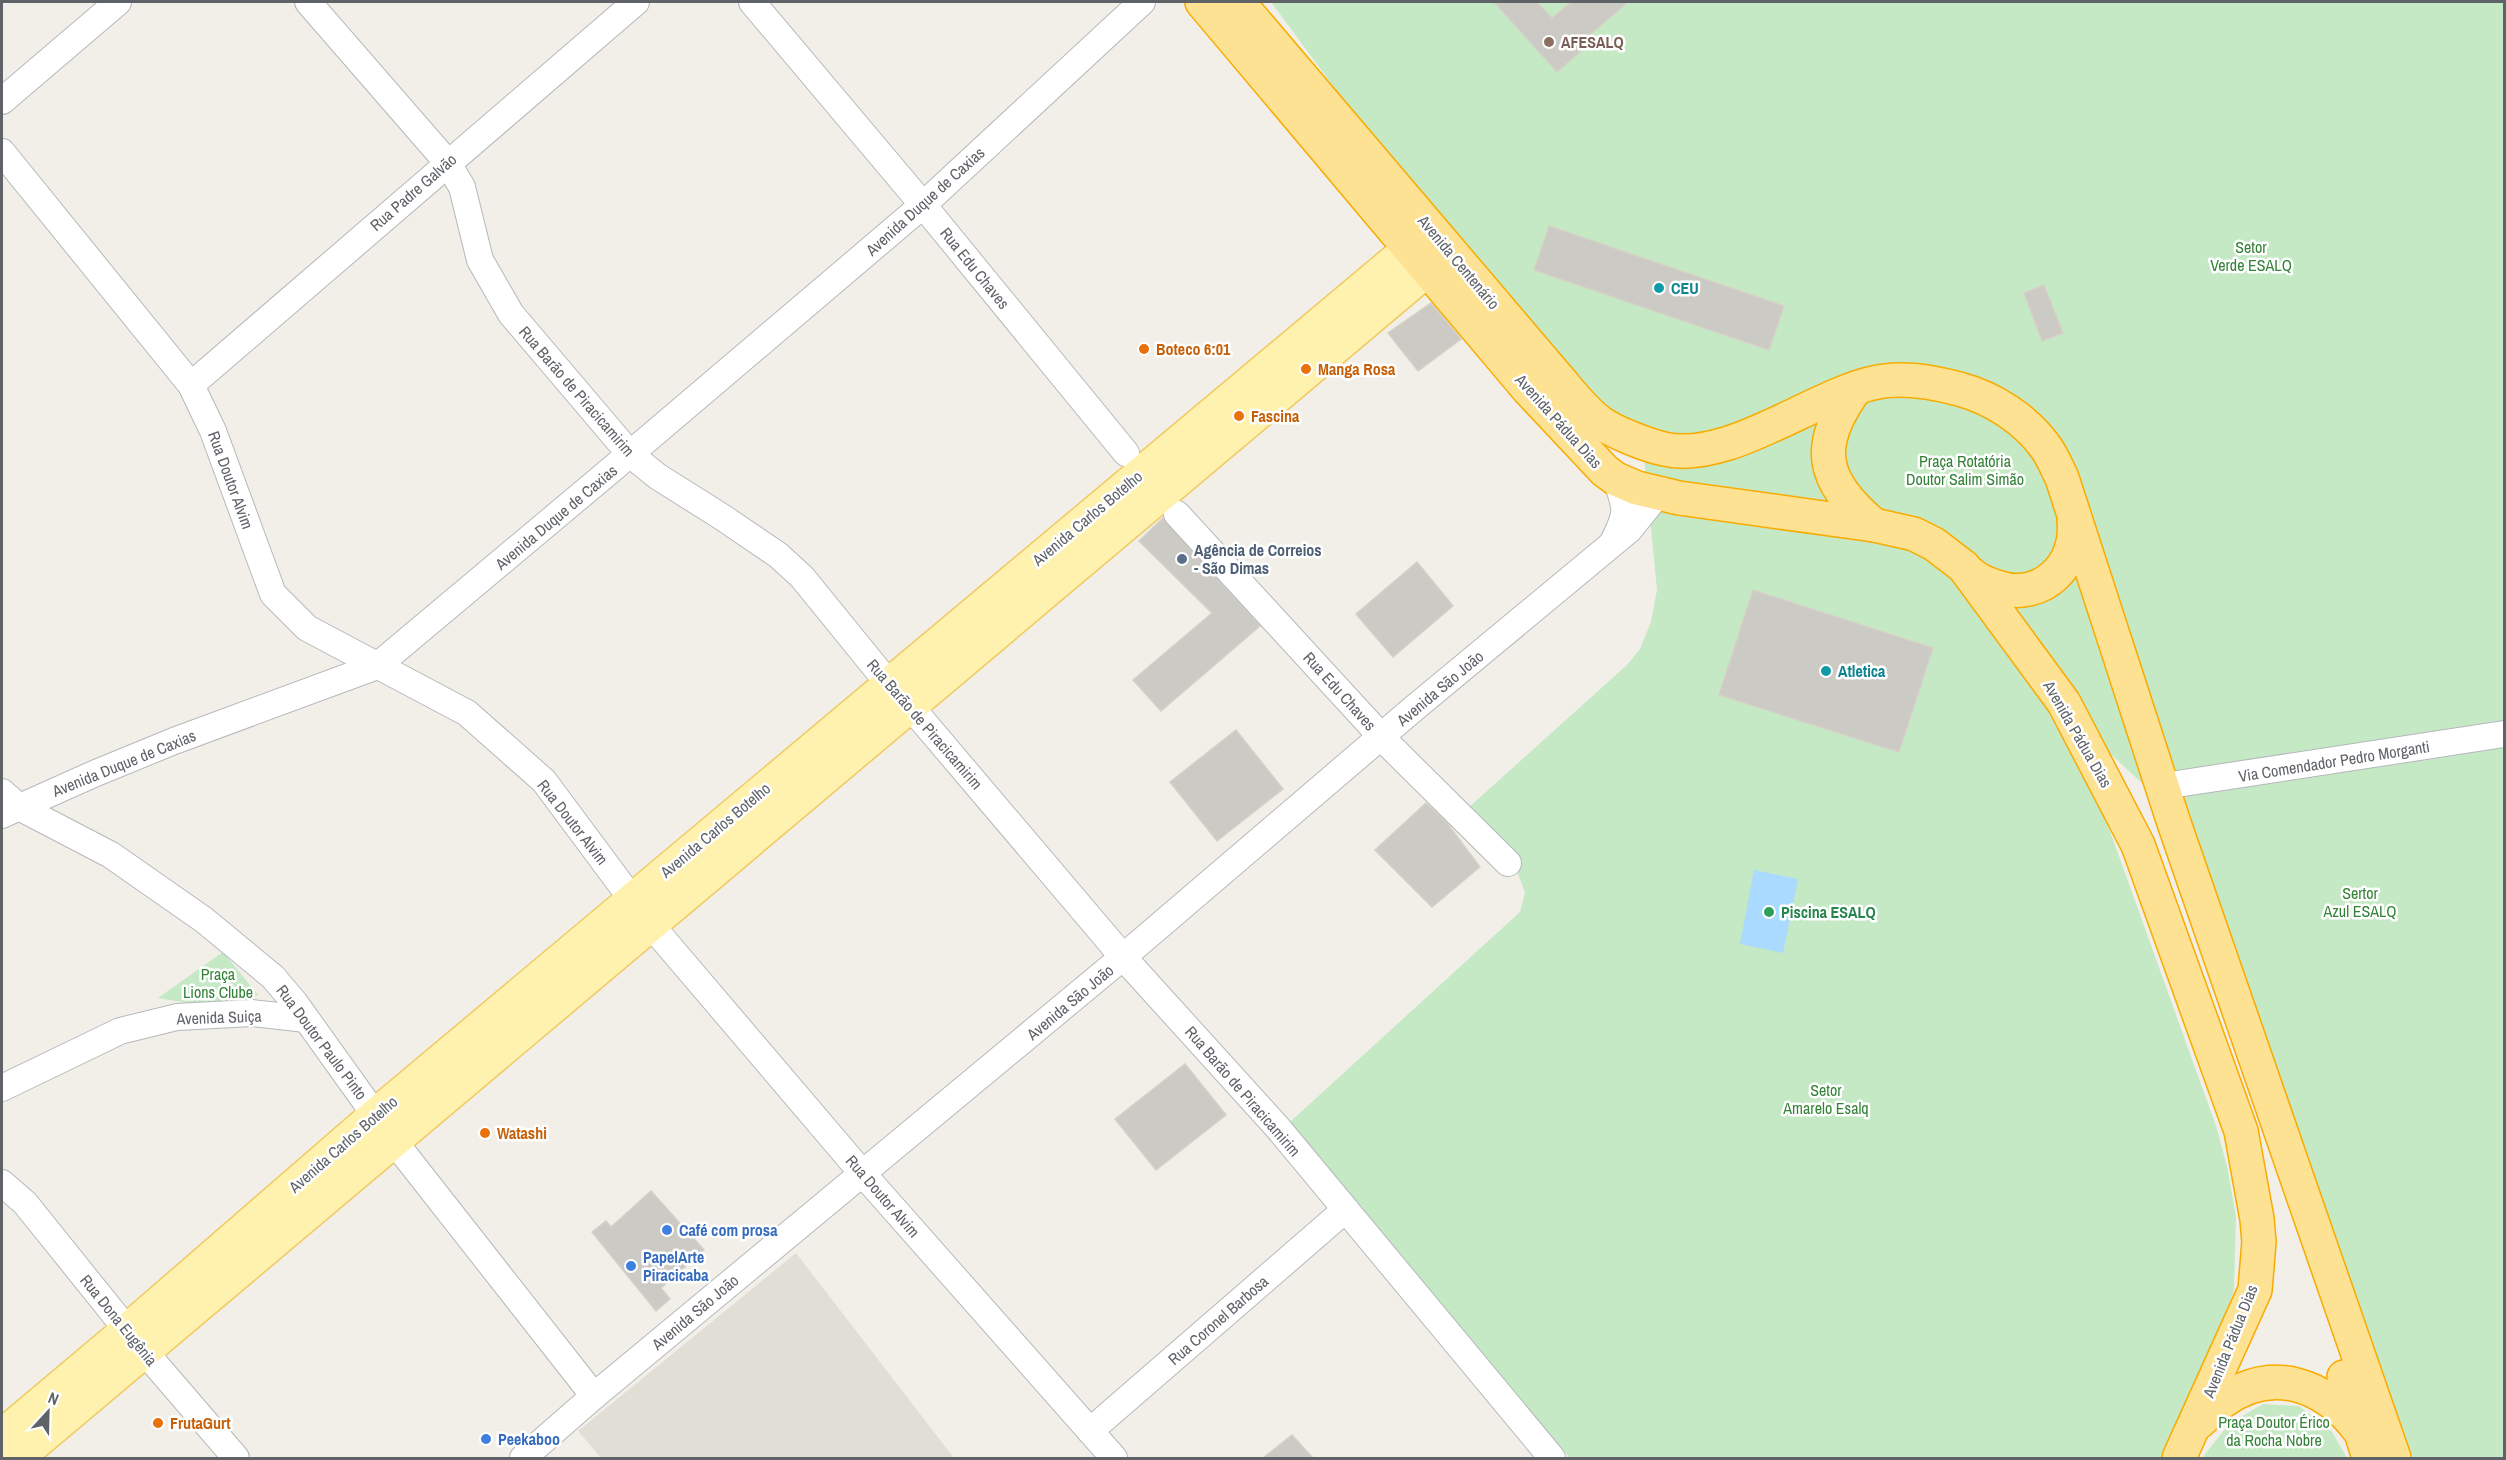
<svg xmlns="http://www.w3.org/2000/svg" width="2506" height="1460" font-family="'Archivo Narrow',sans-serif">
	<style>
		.education { fill: #e1ded6 }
		.green { fill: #c5e8c5 }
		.water { fill: #aadaff }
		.building { fill: #cccac5; stroke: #d6d1c6; stroke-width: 1.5 }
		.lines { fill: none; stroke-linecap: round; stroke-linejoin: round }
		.minor-casing { stroke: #b5b8bc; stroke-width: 28 }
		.major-casing { stroke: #f2c960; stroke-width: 36 }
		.highway-casing { stroke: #f9ab00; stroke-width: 36 }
		.minor { stroke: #fff; stroke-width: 26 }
		.major { stroke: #fff2af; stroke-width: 33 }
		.highway { stroke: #fde293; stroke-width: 33 }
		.education-dot { fill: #8d6e63; stroke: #fff; stroke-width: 2 }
		.culture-dot { fill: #0f9aa8; stroke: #fff; stroke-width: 2 }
		.food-dot { fill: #e8710a; stroke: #fff; stroke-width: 2 }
		.service-dot { fill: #5c6f8a; stroke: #fff; stroke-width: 2 }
		.leisure-dot { fill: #2e9e5b; stroke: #fff; stroke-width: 2 }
		.shop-dot { fill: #3f7fe0; stroke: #fff; stroke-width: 2 }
		.labels { text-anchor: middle; stroke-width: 5; stroke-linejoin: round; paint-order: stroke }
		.education-label { font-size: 16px; font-weight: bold; fill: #785e54; stroke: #fff; text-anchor: start }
		.street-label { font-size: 16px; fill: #5f6368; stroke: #fff }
		.park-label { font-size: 16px; fill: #348238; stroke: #fff }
		.culture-label { font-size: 16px; font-weight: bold; fill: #0d838f; stroke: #fff; text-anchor: start }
		.food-label { font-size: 16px; font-weight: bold; fill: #c56008; stroke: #fff; text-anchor: start }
		.service-label { font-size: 16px; font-weight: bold; fill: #4e5e75; stroke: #fff; text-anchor: start }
		.leisure-label { font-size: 16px; font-weight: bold; fill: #27864d; stroke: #fff; text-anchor: start }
		.shop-label { font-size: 16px; font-weight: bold; fill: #366cbe; stroke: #fff; text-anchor: start }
	</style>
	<rect width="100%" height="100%" fill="#f1efe8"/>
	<path class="education" d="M796 1253 954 1458H601L578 1431Z"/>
	<g class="green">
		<path d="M1271 2H2504V1458H2395L2145 786 2100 744 2065 706 2216 1126 2227 1166 2236 1217 2234 1290 2174 1458H1570L1340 1194 1290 1122 1520 912 1525 893 1517 871 1466 810 1628 664 1640 649 1651 622 1657 590 1643 446 1626 437 1418 201Z"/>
		<path d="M223 952 258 995 235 1005 207 1006 158 998Z"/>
		<path d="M2263 1404 2299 1406 2332 1432 2347 1458H2202L2229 1424Z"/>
	</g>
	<path class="water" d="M1754 870 1798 879 1783 953 1740 944Z"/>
	<g class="building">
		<path d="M1494 2H1537L1552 18 1571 2H1628L1577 46 1581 51 1557 72Z"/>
		<path d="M1549 226 1784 306 1769 350 1534 270Z"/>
		<path d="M2044 285 2063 333 2042 341 2024 293Z"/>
		<path d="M1431 303 1461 339 1418 371 1388 333Z"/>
		<path d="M1163 518 1260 626 1161 711 1133 680 1212 613 1139 541Z"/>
		<path d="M1417 562 1453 606 1393 657 1356 614Z"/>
		<path d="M1753 590 1933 648 1899 752 1719 695Z"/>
		<path d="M1236 730 1283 789 1217 841 1170 782Z"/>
		<path d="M1426 803 1447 823 1480 867 1432 907 1375 850Z"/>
		<path d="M1185 1064 1226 1115 1156 1170 1115 1119Z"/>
		<path d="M651 1191 704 1250 661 1288 670 1299 656 1311 592 1232 606 1221 611 1227Z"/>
		<path d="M1292 1435 1313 1458H1263Z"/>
	</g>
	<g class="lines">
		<defs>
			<g id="minor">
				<path d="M308 2 447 162 462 187 480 260 511 314 630 454 657 476 722 517 778 555 802 577 889 684 910 706 1123 957 1278 1128 1552 1458"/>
				<path d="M752 2 923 205 1126 453"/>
				<path d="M2 101 118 2"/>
				<path d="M2 152 191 385 213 431 273 594 307 628 467 713 544 781 651 925 863 1174 1114 1458"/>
				<path d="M191 385 636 2"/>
				<path d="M1177 514 1390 746 1508 863"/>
				<path d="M1613 542C1628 512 1627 510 1616 479"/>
				<path d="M2164 786 2504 734"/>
				<path d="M2 792 19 807 111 855 204 920 273 977 295 1003 393 1140 594 1396"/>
				<path d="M2 815 96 773 174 741 377 666 630 454 923 205 1142 2"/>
				<path d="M2 1088 120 1031 177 1017 252 1013 306 1019"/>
				<path d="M2 1183 25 1203 144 1351 236 1458"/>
				<path d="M1090 1431 1345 1210"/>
				<path d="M523 1458 594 1396 1123 957 1412 710 1629 530 1658 494"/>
			</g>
			<g id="major">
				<path d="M2 1436 127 1331 376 1115 1431 231"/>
				<path d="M17 1458 1427 270"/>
			</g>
			<g id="highway">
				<path d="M1202 2 1528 389 1605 471 1616 479 1637 488 1679 498 1874 525 1914 534 1934 544 1964 567 2064 703 2138 845 2241 1131 2257 1219 2259 1242 2255 1290 2179 1458"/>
				<path d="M1238 2 1557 377C1570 392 1585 412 1601 423 1616 433 1646 445 1664 449 1727 464 1812 397 1873 383 1901 376 1932 382 1959 389 1993 398 2027 420 2047 449 2053 458 2057 468 2062 478L2174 823 2394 1458"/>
				<path d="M1856 388C1814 445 1820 480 1874 525"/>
				<path d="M1971 574C1978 581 1987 584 1997 587 2041 602 2079 565 2074 521"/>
				<path d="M2344 1377 2369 1458"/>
				<path d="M2199 1422C2207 1415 2215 1407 2223 1401 2273 1365 2325 1385 2359 1430"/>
			</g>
		</defs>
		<use href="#minor" class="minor-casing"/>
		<use href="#major" class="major-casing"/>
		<use href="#highway" class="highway-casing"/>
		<use href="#minor" class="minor"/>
		<use href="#major" class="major"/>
		<use href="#highway" class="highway"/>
	</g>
	<circle class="education-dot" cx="1549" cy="42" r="6"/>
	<g class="culture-dot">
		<circle cx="1659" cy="288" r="6"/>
		<circle cx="1826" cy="671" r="6"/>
	</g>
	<g class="food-dot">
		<circle cx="1144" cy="349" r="6"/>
		<circle cx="1306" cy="369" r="6"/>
		<circle cx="1239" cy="416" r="6"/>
		<circle cx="485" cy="1133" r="6"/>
		<circle cx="158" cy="1423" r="6"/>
	</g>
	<circle class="service-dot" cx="1182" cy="559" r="6"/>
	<circle class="leisure-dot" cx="1769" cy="912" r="6"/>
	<g class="shop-dot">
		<circle cx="667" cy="1230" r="6"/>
		<circle cx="631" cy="1266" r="6"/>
		<circle cx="486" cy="1439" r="6"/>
	</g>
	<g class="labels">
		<g class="education-label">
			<text x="1561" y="48">AFESALQ</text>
		</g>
		<g class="street-label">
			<text transform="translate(413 192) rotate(-41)" y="6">Rua Padre Galvão</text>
			<text transform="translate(925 201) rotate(-42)" y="6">Avenida Duque de Caxias</text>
			<text transform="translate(1459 262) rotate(50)" y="6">Avenida Centenário</text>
			<text transform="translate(975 268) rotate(51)" y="6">Rua Edu Chaves</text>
			<text transform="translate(577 391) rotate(49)" y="6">Rua Barão de Piracicamirim</text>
			<text transform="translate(1559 421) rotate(48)" y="6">Avenida Pádua Dias</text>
			<text transform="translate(231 480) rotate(70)" y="6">Rua Doutor Alvim</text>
			<text transform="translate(556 517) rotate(-40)" y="6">Avenida Duque de Caxias</text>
			<text transform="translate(1087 518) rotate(-40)" y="6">Avenida Carlos Botelho</text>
			<text transform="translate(1440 688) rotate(-40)" y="6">Avenida São João</text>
			<text transform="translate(1340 691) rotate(48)" y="6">Rua Edu Chaves</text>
			<text transform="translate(925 724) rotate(49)" y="6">Rua Barão de Piracicamirim</text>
			<text transform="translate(2078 734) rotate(60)" y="6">Avenida Pádua Dias</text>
			<text transform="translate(2334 761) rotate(-9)" y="6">Via Comendador Pedro Morganti</text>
			<text transform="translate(124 763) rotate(-22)" y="6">Avenida Duque de Caxias</text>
			<text transform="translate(573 822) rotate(52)" y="6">Rua Doutor Alvim</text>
			<text transform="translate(715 830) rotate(-40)" y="6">Avenida Carlos Botelho</text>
			<text transform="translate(1070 1002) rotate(-40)" y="6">Avenida São João</text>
			<text transform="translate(219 1017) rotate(-2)" y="6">Avenida Suiça</text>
			<text transform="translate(322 1042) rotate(53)" y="6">Rua Doutor Paulo Pinto</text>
			<text transform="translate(1243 1091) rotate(49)" y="6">Rua Barão de Piracicamirim</text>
			<text transform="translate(343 1144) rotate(-41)" y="6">Avenida Carlos Botelho</text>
			<text transform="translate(883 1196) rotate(49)" y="6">Rua Doutor Alvim</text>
			<text transform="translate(695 1312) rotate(-40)" y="6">Avenida São João</text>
			<text transform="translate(119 1320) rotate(51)" y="6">Rua Dona Eugênia</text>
			<text transform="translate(1218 1320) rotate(-41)" y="6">Rua Coronel Barbosa</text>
			<text transform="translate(2230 1341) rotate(-68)" y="6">Avenida Pádua Dias</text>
		</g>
		<g class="park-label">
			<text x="2251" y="253">Setor<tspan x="2251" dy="18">Verde ESALQ</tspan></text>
			<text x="1965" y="467">Praça Rotatória<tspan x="1965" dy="18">Doutor Salim Simão</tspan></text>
			<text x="2360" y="899">Sertor<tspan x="2360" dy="18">Azul ESALQ</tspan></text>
			<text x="218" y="980">Praça<tspan x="218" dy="18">Lions Clube</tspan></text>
			<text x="1826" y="1096">Setor<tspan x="1826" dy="18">Amarelo Esalq</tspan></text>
			<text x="2274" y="1428">Praça Doutor Érico<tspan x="2274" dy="18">da Rocha Nobre</tspan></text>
		</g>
		<g class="culture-label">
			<text x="1671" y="294">CEU</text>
			<text x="1838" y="677">Atletica</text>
		</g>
		<g class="food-label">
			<text x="1156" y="355">Boteco 6:01</text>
			<text x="1318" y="375">Manga Rosa</text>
			<text x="1251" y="422">Fascina</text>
			<text x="497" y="1139">Watashi</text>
			<text x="170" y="1429">FrutaGurt</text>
		</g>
		<g class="service-label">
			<text x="1194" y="556">Agência de Correios<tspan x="1194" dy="18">- São Dimas</tspan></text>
		</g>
		<g class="leisure-label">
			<text x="1781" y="918">Piscina ESALQ</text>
		</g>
		<g class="shop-label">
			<text x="679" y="1236">Café com prosa</text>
			<text x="643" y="1263">PapelArte<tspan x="643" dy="18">Piracicaba</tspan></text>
			<text x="498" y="1445">Peekaboo</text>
		</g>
	</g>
	<rect width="2506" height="1460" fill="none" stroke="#5f6368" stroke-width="6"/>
	<g transform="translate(48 1412) rotate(22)" stroke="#ffffff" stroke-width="4.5" paint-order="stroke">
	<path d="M0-4.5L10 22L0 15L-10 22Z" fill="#5f6368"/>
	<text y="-9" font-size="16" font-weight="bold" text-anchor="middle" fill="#5f6368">N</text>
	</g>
</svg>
